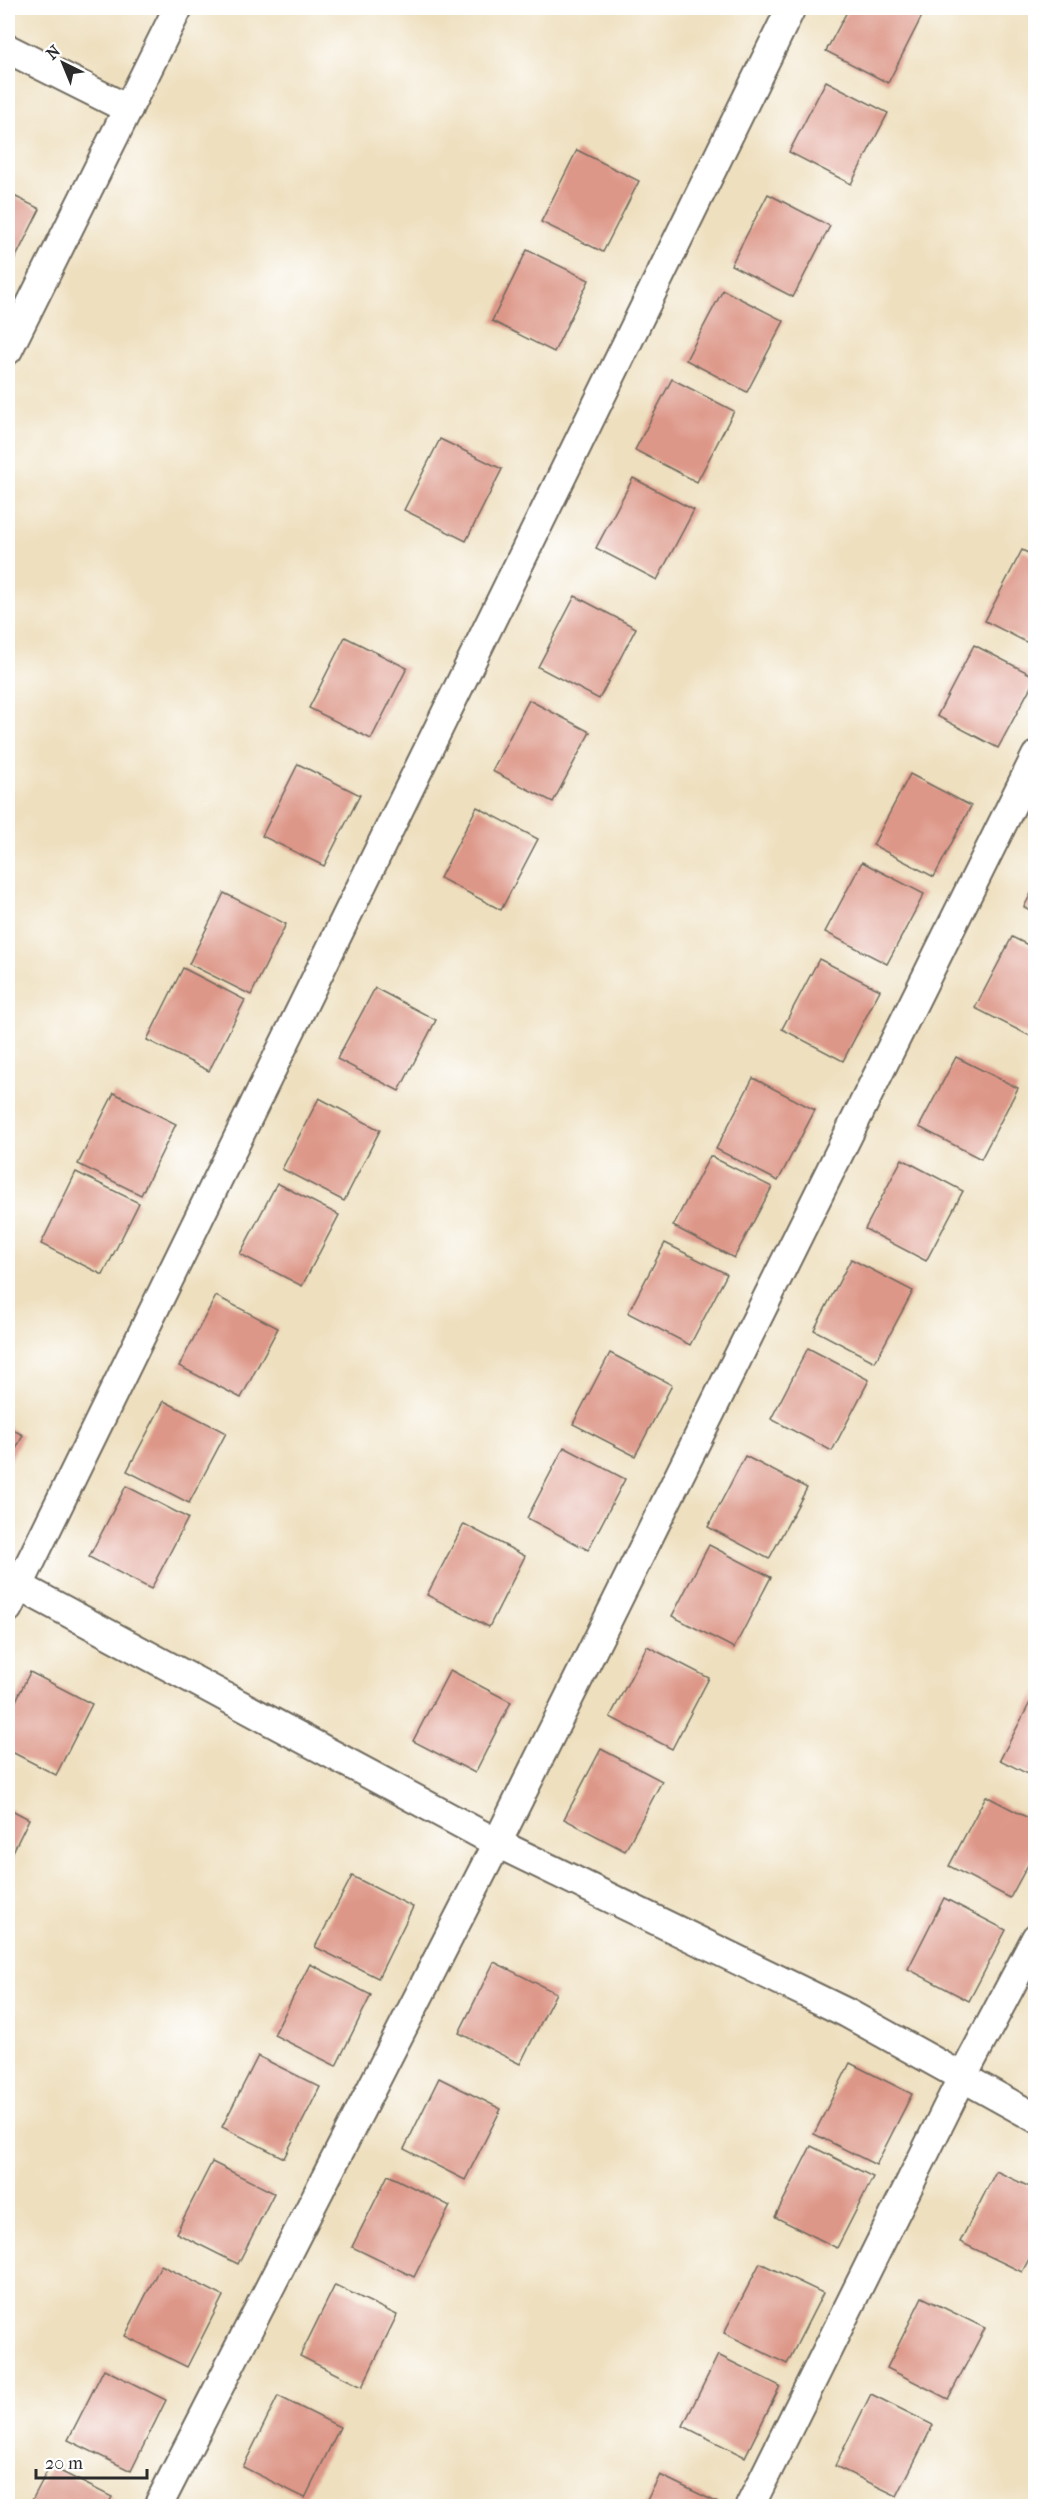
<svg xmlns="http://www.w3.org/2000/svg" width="1043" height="2514" font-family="'IM FELL French Canon',serif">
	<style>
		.building { fill: #dd9788 }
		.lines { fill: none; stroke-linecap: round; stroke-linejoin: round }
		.minor-casing { stroke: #6f6a5e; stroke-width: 32 }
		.minor { stroke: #fff; stroke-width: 28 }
	</style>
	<rect width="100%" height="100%" fill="#fff"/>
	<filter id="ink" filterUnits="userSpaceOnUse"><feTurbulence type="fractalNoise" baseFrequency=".0167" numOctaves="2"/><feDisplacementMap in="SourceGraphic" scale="12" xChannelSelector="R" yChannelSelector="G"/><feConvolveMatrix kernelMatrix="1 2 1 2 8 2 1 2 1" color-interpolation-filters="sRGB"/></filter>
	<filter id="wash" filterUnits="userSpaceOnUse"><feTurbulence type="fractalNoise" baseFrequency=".008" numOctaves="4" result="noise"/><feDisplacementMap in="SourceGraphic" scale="24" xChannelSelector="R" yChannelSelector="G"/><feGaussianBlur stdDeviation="1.35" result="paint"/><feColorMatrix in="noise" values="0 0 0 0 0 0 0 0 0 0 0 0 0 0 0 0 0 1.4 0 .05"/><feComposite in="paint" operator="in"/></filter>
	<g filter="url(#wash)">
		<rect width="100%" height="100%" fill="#eedfbe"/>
		<g id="blocks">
			<g class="building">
				<path d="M849 8H916L924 12 888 83 826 51Z"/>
				<path d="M826 81 888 113 851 184 789 152Z"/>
				<path d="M577 150 639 181 603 252 541 222Z"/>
				<path d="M8 193 40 209 8 273Z"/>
				<path d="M768 194 830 226 793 297 731 265Z"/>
				<path d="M527 250 589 280 554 352 492 321Z"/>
				<path d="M723 290 784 321 747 392 686 360Z"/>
				<path d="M672 379 734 411 697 482 635 450Z"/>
				<path d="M440 439 502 469 466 541 404 510Z"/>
				<path d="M633 478 694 510 657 580 596 548Z"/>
				<path d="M1022 550 1036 557V647L985 621Z"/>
				<path d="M575 596 636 628 599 699 538 667Z"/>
				<path d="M345 637 407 668 371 739 309 708Z"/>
				<path d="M974 645 1036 677 998 748 937 716Z"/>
				<path d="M529 700 590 732 553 802 492 771Z"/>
				<path d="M298 764 360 795 324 866 262 836Z"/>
				<path d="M910 774 971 806 934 877 873 845Z"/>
				<path d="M477 807 538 839 501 910 440 878Z"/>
				<path d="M862 862 924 894 887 964 825 932Z"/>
				<path d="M1036 884V913L1024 907Z"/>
				<path d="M224 893 286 924 251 995 189 964Z"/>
				<path d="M1012 937 1036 949V1039L975 1008Z"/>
				<path d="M819 959 880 990 843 1061 782 1029Z"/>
				<path d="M183 968 245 1000 209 1071 147 1040Z"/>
				<path d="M375 988 436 1020 399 1091 337 1059Z"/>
				<path d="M956 1057 1018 1088 981 1159 919 1127Z"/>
				<path d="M753 1078 815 1110 778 1181 716 1149Z"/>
				<path d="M114 1093 176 1124 141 1195 78 1164Z"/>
				<path d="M319 1098 380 1130 344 1201 282 1169Z"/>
				<path d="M710 1156 772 1187 734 1258 673 1226Z"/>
				<path d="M902 1159 963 1191 926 1261 865 1229Z"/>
				<path d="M76 1172 139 1203 103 1275 41 1244Z"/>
				<path d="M277 1183 339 1215 302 1286 240 1254Z"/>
				<path d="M665 1243 727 1274 690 1345 628 1313Z"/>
				<path d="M851 1259 913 1291 875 1362 814 1330Z"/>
				<path d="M216 1296 278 1328 241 1398 179 1366Z"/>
				<path d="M808 1348 869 1380 832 1451 771 1419Z"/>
				<path d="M610 1353 672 1385 635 1456 573 1424Z"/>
				<path d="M164 1401 226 1433 189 1503 127 1471Z"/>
				<path d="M8 1427 23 1435 8 1465Z"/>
				<path d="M564 1447 625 1479 588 1550 527 1518Z"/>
				<path d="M745 1456 807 1488 769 1559 708 1527Z"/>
				<path d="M126 1486 188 1518 151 1589 89 1557Z"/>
				<path d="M464 1524 525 1556 489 1627 427 1595Z"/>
				<path d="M709 1545 771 1577 734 1648 672 1616Z"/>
				<path d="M647 1646 709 1678 672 1749 610 1717Z"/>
				<path d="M450 1670 511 1702 475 1773 413 1741Z"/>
				<path d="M30 1672 92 1704 56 1775 8 1750V1717Z"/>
				<path d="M1036 1691V1778L1000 1760Z"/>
				<path d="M601 1749 662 1781 625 1851 564 1819Z"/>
				<path d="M986 1796 1036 1822V1850L1010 1898 949 1866Z"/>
				<path d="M8 1808 29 1819 8 1862Z"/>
				<path d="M352 1876 413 1907 378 1978 315 1947Z"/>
				<path d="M944 1898 1006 1930 969 2001 908 1969Z"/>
				<path d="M494 1962 556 1993 520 2064 459 2033Z"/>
				<path d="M310 1964 371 1995 336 2066 274 2035Z"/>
				<path d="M258 2056 320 2087 284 2158 222 2127Z"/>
				<path d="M850 2063 912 2094 876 2165 814 2134Z"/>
				<path d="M439 2078 501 2109 465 2180 404 2149Z"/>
				<path d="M811 2146 873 2177 837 2248 775 2217Z"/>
				<path d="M212 2162 274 2193 238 2264 176 2233Z"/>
				<path d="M996 2171 1036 2190V2246L1022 2272 960 2242Z"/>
				<path d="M388 2175 450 2206 414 2277 352 2247Z"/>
				<path d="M760 2263 823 2293 787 2364 724 2333Z"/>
				<path d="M161 2265 223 2296 187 2367 125 2336Z"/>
				<path d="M335 2285 397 2315 362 2387 300 2356Z"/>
				<path d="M922 2297 985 2328 948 2399 887 2368Z"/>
				<path d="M718 2355 780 2386 745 2457 683 2426Z"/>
				<path d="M104 2369 166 2400 131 2471 68 2440Z"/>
				<path d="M871 2394 933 2425 897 2496 835 2466Z"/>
				<path d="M278 2396 340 2427 305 2498 243 2467Z"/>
				<path d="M50 2466 112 2497 107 2506H29Z"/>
				<path d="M660 2475 724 2506H644Z"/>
			</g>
		</g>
	</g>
	<g filter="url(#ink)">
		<use href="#blocks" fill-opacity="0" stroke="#6f6a5e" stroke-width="1.5"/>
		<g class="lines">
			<defs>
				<g id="minor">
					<path d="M8 49 128 109"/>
					<path d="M8 350 178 8"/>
					<path d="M8 1580 497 1843 847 2013 1036 2118"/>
					<path d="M8 1608 791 8"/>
					<path d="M158 2506 497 1843 1036 756"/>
					<path d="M750 2506 962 2078 1036 1938"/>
				</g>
			</defs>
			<use href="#minor" class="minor-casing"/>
			<use href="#minor" class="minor"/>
		</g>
	</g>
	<rect width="1043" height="2514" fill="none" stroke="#fff" stroke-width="30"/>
	<g transform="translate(63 63) rotate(317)" stroke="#ffffff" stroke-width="4.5" paint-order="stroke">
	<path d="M0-4.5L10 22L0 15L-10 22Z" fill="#2b2b2b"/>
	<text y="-9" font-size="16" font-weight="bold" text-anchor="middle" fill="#2b2b2b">N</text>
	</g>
	<path d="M36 2469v9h111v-9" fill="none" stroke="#2b2b2b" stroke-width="3"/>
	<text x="45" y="2469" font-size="18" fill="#2b2b2b" stroke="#ffffff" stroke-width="4.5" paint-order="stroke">20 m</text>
</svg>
